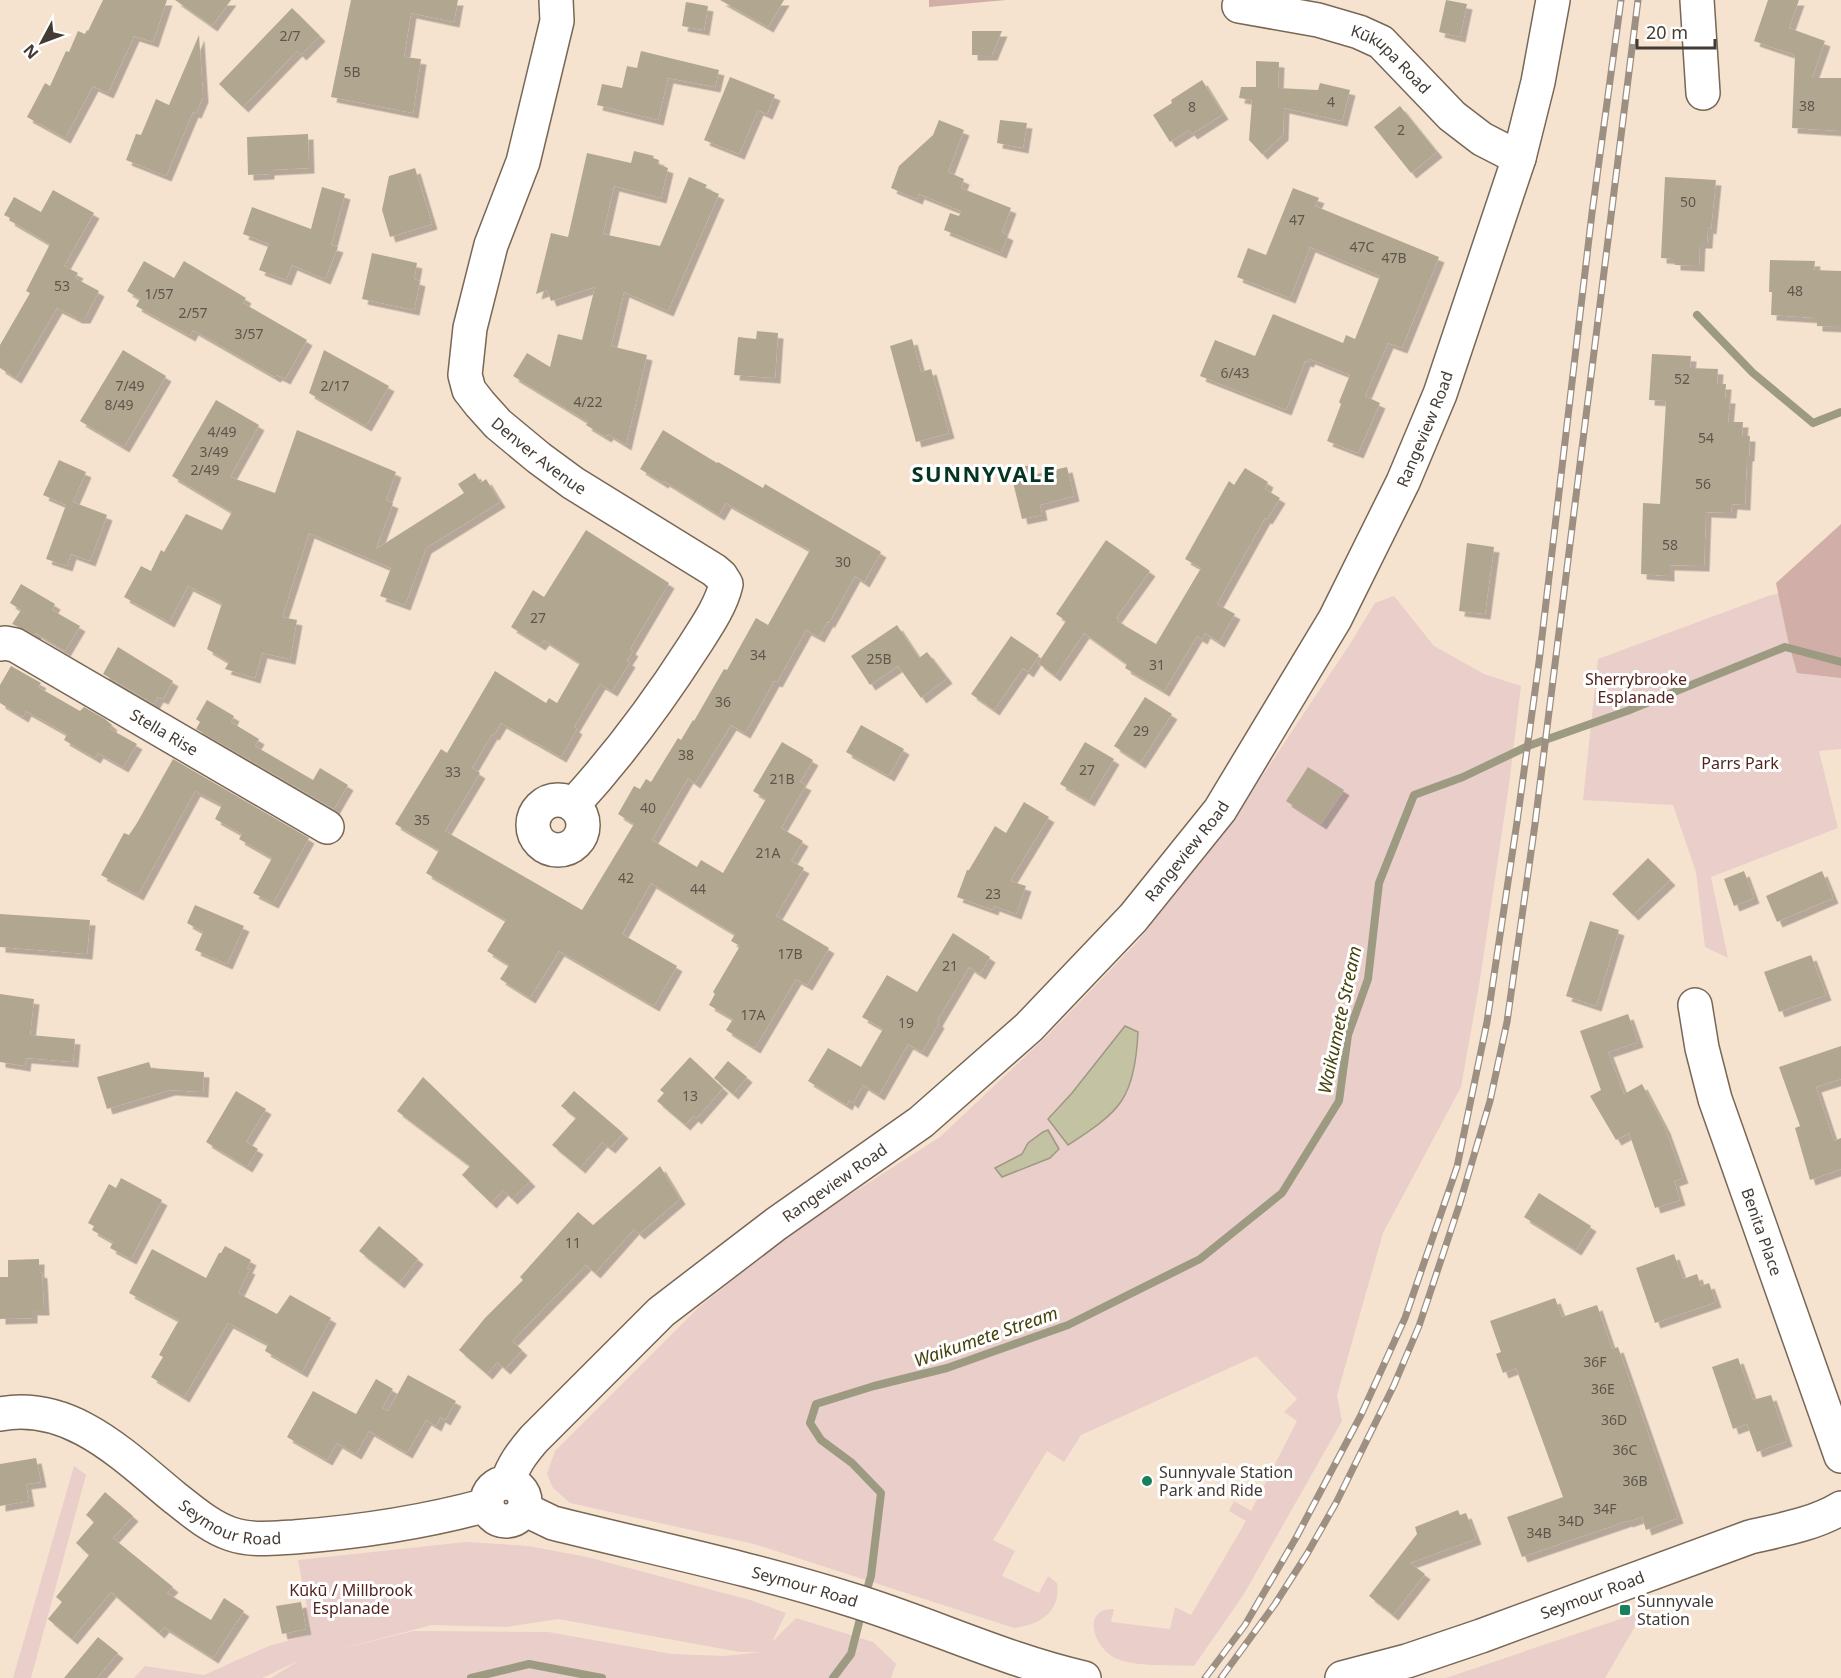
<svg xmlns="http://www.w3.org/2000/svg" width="1841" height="1678" font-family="'Noto Sans',sans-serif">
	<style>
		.green { fill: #e9cec9; fill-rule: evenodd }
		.forest { fill: #d1aea8 }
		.water { fill: #c3c2a3; stroke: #9d9a82; stroke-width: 1.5 }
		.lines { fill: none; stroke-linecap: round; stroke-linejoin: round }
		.stream { stroke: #9d9a82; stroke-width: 8 }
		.building { fill: #b1a791; filter: url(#shadow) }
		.minor-casing { stroke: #786756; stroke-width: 36 }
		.major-casing { stroke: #786756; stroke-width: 36 }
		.minor { stroke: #fff; stroke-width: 33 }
		.major { stroke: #fff; stroke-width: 33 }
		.rail-casing { stroke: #9d9082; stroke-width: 7 }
		.rail { stroke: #fff; stroke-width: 4.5; stroke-dasharray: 14; stroke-linecap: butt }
		.poi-dot { fill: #18805b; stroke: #fff; stroke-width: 2 }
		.labels { text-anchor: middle; stroke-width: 6; stroke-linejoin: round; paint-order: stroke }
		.number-label { font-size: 14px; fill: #5e564b }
		.street-label { font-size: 16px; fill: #433b34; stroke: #fff }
		.park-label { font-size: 16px; fill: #53241e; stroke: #fff }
		.poi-label { font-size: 16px; fill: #433b34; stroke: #fff; text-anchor: start }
		.water-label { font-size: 18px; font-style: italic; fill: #45420b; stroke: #fff }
		.district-label { font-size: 22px; font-weight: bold; letter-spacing: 1.5px; fill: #043523; stroke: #fff }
	</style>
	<defs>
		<filter id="shadow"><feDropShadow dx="5.5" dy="5.5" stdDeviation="0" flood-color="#0004"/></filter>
	</defs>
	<rect width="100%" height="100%" fill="#f6e3cf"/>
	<g class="green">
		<path d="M1841 538V749L1819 751 1838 828 1711 877 1728 958 1705 947 1696 872 1673 805 1583 800 1598 659 1768 596 1821 583Z"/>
		<path d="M1394 596 1434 646 1484 674 1521 686 1509 785 1479 986 1461 1087 1383 1233 1337 1395 1342 1421 1244 1594 1194 1666C1171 1665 1135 1667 1115 1658 1092 1646 1082 1608 1114 1609L1111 1622 1170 1629 1175 1607 1191 1615 1246 1521 1229 1511 1234 1501 1251 1511 1297 1421 1284 1412 1297 1399 1256 1356 1081 1435 1064 1462 1047 1451 993 1540 1015 1551 1002 1576 1039 1593 1048 1576 1057 1583C1061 1612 1040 1625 1014 1628L754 1544 570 1503 553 1488 547 1474 555 1451 698 1308 795 1230 940 1137 1049 1034 1138 941 1223 835 1348 647 1375 603ZM1072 1093 1123 1100 1095 1128 1068 1145 1048 1119Z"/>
		<path d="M74 1466 86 1475 31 1678H13Z"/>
		<path d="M466 1542 528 1546 587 1557 750 1600 786 1613 772 1642 796 1618 873 1642 896 1664 891 1678H271L298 1661 262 1678H134L145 1666 204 1675 269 1646 312 1634 298 1560ZM558 1619 740 1652H762L724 1656 672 1654 548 1632 413 1631 333 1651 432 1625 507 1627Z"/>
		<path d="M1644 1611 1605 1678H1446Z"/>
	</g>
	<g class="forest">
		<path d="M929 0H1006L929 7Z"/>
		<path d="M1841 524V678L1797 673 1788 640 1776 583Z"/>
	</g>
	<g class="water">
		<path d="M1125 1026 1138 1032C1137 1053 1134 1082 1122 1100 1111 1118 1085 1134 1068 1145L1048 1119 1072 1093Z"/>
		<path d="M1048 1130 1059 1149 1050 1158 1002 1177 995 1168 1022 1154 1028 1143 1043 1132Z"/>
	</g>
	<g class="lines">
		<g class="stream">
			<path d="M1697 315 1753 373 1813 423 1841 412"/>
			<path d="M865 1596 871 1576 881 1493 852 1463 821 1440 810 1423 816 1404 874 1386 947 1368 1068 1325 1200 1259 1282 1193 1339 1101 1348 1035 1368 979 1379 883 1414 795 1463 777 1528 746 1627 711 1785 647 1841 662"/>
			<path d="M471 1678 529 1664 602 1678"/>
			<path d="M833 1678 851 1654 862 1611"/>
		</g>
	</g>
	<g class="building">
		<path d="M103 0H167L153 42 134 36 108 93 93 86 65 138 27 117 45 83 50 86 66 51 69 52 78 31 85 34 87 30 88 31Z"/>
		<path d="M175 0H231L212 26Z"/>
		<path d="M351 0H458L454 22 411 13 404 57 421 59 413 113 331 97Z"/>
		<path d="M720 0H784L768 27Z"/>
		<path d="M1446 0 1467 4 1460 37 1439 32Z"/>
		<path d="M1768 0H1799L1789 28 1825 41 1812 78H1841V131L1792 128 1795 55 1754 41Z"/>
		<path d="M686 2 708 6 704 30 682 26Z"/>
		<path d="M292 8 320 36 301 55 297 51 243 107 219 84Z"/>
		<path d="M972 31H1002L992 55H972Z"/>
		<path d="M199 35 203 97 196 113 193 112 166 176 126 160 136 134 141 135 156 99 169 105Z"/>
		<path d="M641 51 719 70 715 87 668 78 658 120 597 105 602 84 622 88 627 66 637 68Z"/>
		<path d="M1256 61 1279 62 1278 88 1318 90 1320 83 1350 90 1342 121 1284 108 1283 135 1262 154 1249 140 1252 100 1239 98 1241 87H1256Z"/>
		<path d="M730 77 775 95 767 114 758 110 739 154 704 140Z"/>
		<path d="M1202 80 1223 114 1192 134 1189 130 1170 142 1153 115 1172 103 1171 100Z"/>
		<path d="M1400 106 1437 152 1411 173 1374 127Z"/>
		<path d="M939 120 964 130 948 172 964 179 961 188 1011 208 1002 232 1008 235 1001 253 944 230 950 213 959 216 961 211 919 194 917 199 891 188 899 166 933 135Z"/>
		<path d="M1000 120 1027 123 1023 148 997 143Z"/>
		<path d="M308 134 309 168 269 170V174L248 175 247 137Z"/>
		<path d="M634 151 654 156 653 158 659 160 658 164 668 168 661 198 614 186 603 234 660 246 689 177 707 185 705 188 719 194 668 311 624 292 611 346 647 355 626 445 608 434 606 437 586 425 588 422 513 376 527 353 550 367 558 334 582 340 595 287 551 301 547 290 536 294 551 233 568 237 587 153 631 163Z"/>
		<path d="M415 168 432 224 390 237 382 210 389 176Z"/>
		<path d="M1665 177 1716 180 1711 229 1708 228 1707 243H1700L1699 266 1675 265V259L1661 258Z"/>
		<path d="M322 187 345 194 331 245 338 247 325 279 292 265 286 280 259 270 269 244 243 234 252 207 311 229Z"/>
		<path d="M1293 188 1319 198 1315 206 1439 257 1402 348 1388 343 1365 396 1380 403 1358 453 1327 441 1340 407 1341 404 1339 402 1350 375 1310 359 1308 362 1305 361 1286 410 1200 376 1215 340 1255 356 1273 314 1343 343 1346 335 1355 339 1380 276 1310 247 1290 298 1237 277 1248 248 1266 255Z"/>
		<path d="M53 190 94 213 64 266 78 273 75 278 99 291 85 318H77L57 308 16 378 0 368V345L30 293 26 291 50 244 9 220 10 218 4 215 14 197 41 212Z"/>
		<path d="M372 253 417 263 414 279 420 281 414 310 362 299Z"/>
		<path d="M1770 260 1815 261 1814 270 1841 271V327L1817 326V318L1771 315 1772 292H1769Z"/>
		<path d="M144 261 174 278 184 261 246 298 243 303 307 340 285 379 277 375 275 377 193 330 190 336 136 306 140 299 127 291Z"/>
		<path d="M757 331 778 333 775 378 734 375 738 337 756 339Z"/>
		<path d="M912 339 921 372 931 369 949 433 916 442 890 346Z"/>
		<path d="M123 350 166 376 124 447 80 421Z"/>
		<path d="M324 350 389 386 366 426 309 393Z"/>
		<path d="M1652 354 1691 356 1690 368 1718 369 1717 384H1726L1725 398H1730L1728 422H1743L1742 436H1750L1749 456H1747L1745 505 1732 504 1731 513 1706 512 1704 566 1669 565V576L1641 574 1643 503 1660 504 1666 401 1649 400Z"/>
		<path d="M216 400 259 425 230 477 275 493 297 430 396 472 386 500 393 503 376 549 464 493 458 484 475 473 481 483 486 479 500 502 426 548 405 605 380 596 391 568 309 533 282 617 297 620 290 659 262 653 255 678 225 669 229 662 207 649 222 603 188 586 169 622 124 597 141 566 151 571 161 550 164 552 186 514 222 530 232 512 172 476Z"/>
		<path d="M663 430 717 463 718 462 763 488 765 484 881 552 864 582 855 576 829 623 828 621 819 637 806 630 777 682 774 681 745 733 731 725 695 783 688 778 652 840 697 867 701 860 723 873 766 799 753 791 782 742 813 760 800 782 806 785 781 828 803 841 791 861 804 868 776 916 829 948 807 985 796 979 755 1048 726 1030 733 1019 709 1005 715 994 713 992 740 946 731 941 735 934 651 883 622 934 677 966 654 1006 559 951 530 998 500 979 509 965 487 951 506 920 426 873 439 850 395 824 441 749 447 753 495 671 546 703 549 698 557 703 580 663 544 640 540 645 511 627 533 590 544 597 586 530 669 583 630 649 633 651 627 660 630 662 612 691 600 684 574 727 577 729 561 757 501 723 494 735 492 734 472 768 480 773 445 831 582 910 634 824 618 814 634 786 640 789 646 779 651 782 678 738 681 740 693 720 694 721 724 669 727 670 756 618 768 625 810 550 726 503 719 515 664 481 663 483 640 469Z"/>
		<path d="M59 460 86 472 73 502 107 515 90 561 71 554 67 566 46 559 66 505 43 495Z"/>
		<path d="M1030 465 1033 475 1067 467 1074 496 1040 505 1042 515 1022 519 1010 470Z"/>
		<path d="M1245 468 1268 482 1265 489 1280 498 1267 519 1265 518 1217 604 1235 614 1219 642 1205 633 1202 639 1197 636 1164 691 1125 668 1127 664 1084 633 1055 676 1038 663 1066 621 1056 614 1106 540 1150 571 1116 618 1119 619 1117 621 1156 644 1201 568 1185 559 1229 481 1234 485Z"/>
		<path d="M1467 543 1494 547 1485 614 1459 611Z"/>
		<path d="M21 584 55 604 52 610 80 626 65 651 36 633 35 635 12 624 21 610 10 603Z"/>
		<path d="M897 625 919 658 927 652 947 678 921 698 898 666 870 685 851 656Z"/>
		<path d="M1011 636 1039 655 1028 672 1023 668 994 710 971 694Z"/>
		<path d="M118 647 173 681 163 699 158 697 154 704 103 674Z"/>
		<path d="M11 666 41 683 38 687 80 711 84 707 105 719 112 725 110 729 137 744 123 767 98 753 95 758 64 740 67 734 26 711 23 717 0 703V685Z"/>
		<path d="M1145 697 1172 714 1140 763 1114 746Z"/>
		<path d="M207 700 234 716 231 722 259 739 255 746 313 780 320 768 348 785 334 809 196 729 200 722 196 719Z"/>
		<path d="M861 725 904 749 889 776 846 752Z"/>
		<path d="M1085 742 1114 759 1089 801 1060 784Z"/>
		<path d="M173 759 309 838 273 903 253 893 272 858 239 839 242 834 215 819 222 805 195 791 138 895 101 875 124 833 129 835 137 823Z"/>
		<path d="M1308 767 1344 790 1321 824 1286 801Z"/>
		<path d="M1024 802 1049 817 1010 881 1026 886 1016 914 994 906 993 910 957 897 967 870H969L995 826 1006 833Z"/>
		<path d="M1648 858 1670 880 1633 915 1612 894Z"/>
		<path d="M1744 871 1754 898 1734 906 1724 879Z"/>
		<path d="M1822 871 1833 898 1777 922 1766 896Z"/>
		<path d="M195 905 244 926 227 964 195 950 203 932 187 923Z"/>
		<path d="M0 914 90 920 87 954 0 947Z"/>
		<path d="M1590 921 1619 930 1596 1006 1566 996Z"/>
		<path d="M953 933 990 957 980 974 969 967 937 1021 939 1023 922 1052 908 1044 879 1095 863 1085 853 1103 849 1100 847 1105 808 1081 828 1048 861 1067 883 1029 862 1017 887 975 917 992Z"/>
		<path d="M1811 955 1826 995 1779 1012 1764 972Z"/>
		<path d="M0 994 34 999 30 1035 75 1039 73 1062 26 1058 25 1066 0 1062Z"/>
		<path d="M1628 1014 1638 1042 1608 1052 1624 1094 1642 1084 1665 1128 1683 1178 1674 1181 1680 1200 1655 1208 1629 1133 1616 1140 1590 1096 1601 1090 1580 1031Z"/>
		<path d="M1841 1046V1079L1816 1087 1834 1141 1841 1138V1169L1810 1180 1795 1128 1800 1126 1779 1067Z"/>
		<path d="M690 1057 723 1088 696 1119 693 1116 685 1125 657 1101 664 1093 660 1090Z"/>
		<path d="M728 1061 747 1077 733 1094 714 1078Z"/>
		<path d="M149 1062 151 1068 204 1072 203 1092 170 1090 107 1109 97 1077Z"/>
		<path d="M423 1077 530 1181 512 1199 503 1190 491 1203 462 1175 470 1166 397 1111Z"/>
		<path d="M236 1091 266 1109 246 1142 258 1149 247 1167 206 1142Z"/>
		<path d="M574 1091 623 1133 610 1148 602 1142 580 1168 552 1145 576 1118 561 1106Z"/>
		<path d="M660 1166 680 1199 639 1234 634 1229 595 1273 586 1265 512 1341 522 1350 505 1369 497 1362 487 1374 459 1350 485 1318 523 1280 520 1277 578 1212 593 1225Z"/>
		<path d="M121 1178 162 1200 131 1259 110 1248 113 1242 92 1230 94 1226 88 1223 109 1184 116 1188Z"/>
		<path d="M1539 1193 1591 1226 1576 1250 1524 1217Z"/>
		<path d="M379 1226 418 1259 399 1283 359 1251Z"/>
		<path d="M225 1246 251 1260 247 1268 250 1269 238 1293 277 1314 290 1295 331 1318 302 1372 265 1351 268 1344 228 1323 184 1397 151 1377 163 1357 159 1355 179 1320 129 1293 152 1249 206 1278 219 1253H221Z"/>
		<path d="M1674 1254 1683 1279 1697 1274 1701 1286 1709 1283 1716 1302 1655 1323 1636 1268Z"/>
		<path d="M39 1259V1272L42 1273 44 1310H32V1318L0 1319V1277H8V1260Z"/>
		<path d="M1555 1298 1562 1317 1597 1305 1612 1349 1618 1347 1678 1518 1646 1530 1642 1517 1627 1522V1521L1522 1557 1507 1517 1563 1497 1516 1368 1503 1373 1496 1354 1501 1352 1490 1321Z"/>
		<path d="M1738 1358 1753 1400 1771 1395 1787 1441 1757 1452 1747 1424 1733 1429 1712 1367Z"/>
		<path d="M408 1375 456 1401 445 1420 440 1417 436 1426 426 1420 407 1453 369 1431 356 1454 337 1443 327 1460 287 1437 313 1391 356 1414 376 1379 393 1389 382 1408 388 1411Z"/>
		<path d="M36 1458 41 1482 26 1484 29 1501 0 1506V1464Z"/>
		<path d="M105 1492 133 1516 113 1538 173 1587 167 1593 211 1620 224 1598 244 1611 213 1658 164 1627 159 1633 111 1592 72 1639 48 1619 62 1602 56 1597 89 1555 76 1543 94 1522 86 1515Z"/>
		<path d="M1458 1510 1460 1515 1466 1513 1476 1539 1410 1563 1425 1574 1393 1615 1369 1596 1417 1534 1415 1527Z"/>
		<path d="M301 1602 306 1629 282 1634 276 1606Z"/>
		<path d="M98 1637 118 1653 97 1678H64Z"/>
	</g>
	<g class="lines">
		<defs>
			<g id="minor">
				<path id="s1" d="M556 0 557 21 523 162 491 245 470 328 465 375 469 390 480 404 498 424 539 458 573 483 714 570 721 576 726 584C721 606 706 627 694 646 658 702 618 756 573 805"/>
				<path d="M1697 0 1703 93"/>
				<path id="s2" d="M1239 6 1318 20 1359 32 1381 42 1452 116 1482 139 1519 158"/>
				<path id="s3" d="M0 644 5 643 15 645 327 827"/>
				<circle cx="558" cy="825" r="25"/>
				<path id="s4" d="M1695 1005 1702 1048 1715 1099 1841 1456"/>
				<path id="s5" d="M507 1483C513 1465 522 1453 534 1439L661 1312 776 1224 921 1122 1029 1027 1133 918 1220 810 1335 619 1403 482 1440 394 1519 158 1538 82 1553 0"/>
			</g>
			<g id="major">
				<path id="s6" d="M0 1414C71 1401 124 1456 174 1497 192 1511 210 1527 231 1534 251 1541 274 1538 294 1537 359 1532 425 1522 487 1505"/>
				<circle cx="506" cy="1502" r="19"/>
				<path id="s7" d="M524 1509 553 1523C653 1548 754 1569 852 1600 930 1624 1005 1660 1084 1678"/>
				<path id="s8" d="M1342 1678 1407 1661 1481 1636 1750 1537C1780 1530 1815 1524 1841 1508"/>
			</g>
		</defs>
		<use href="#minor" class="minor-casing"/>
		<use href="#major" class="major-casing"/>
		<use href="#minor" class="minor"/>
		<use href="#major" class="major"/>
		<defs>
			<g id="rail">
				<path d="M1205 1678 1245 1625 1297 1536 1361 1415 1405 1318 1457 1167 1487 1022 1517 822 1539 662 1592 213 1621 0"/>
				<path d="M1221 1678 1275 1604 1307 1554 1336 1503 1394 1385 1419 1326 1459 1206 1490 1101 1507 1022 1535 824 1638 0"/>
			</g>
		</defs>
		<use href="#rail" class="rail-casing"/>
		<use href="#rail" class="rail"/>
	</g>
	<g class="poi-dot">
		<circle cx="1147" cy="1481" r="6"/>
		<rect x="1619" y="1604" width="12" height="12" rx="3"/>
	</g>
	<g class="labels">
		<g class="number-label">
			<text x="290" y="41">2/7</text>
			<text x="352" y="77">5B</text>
			<text x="1331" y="107">4</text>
			<text x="1807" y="111">38</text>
			<text x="1192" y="112">8</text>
			<text x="1401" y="135">2</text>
			<text x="1688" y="207">50</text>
			<text x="1297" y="225">47</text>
			<text x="1362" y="252">47C</text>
			<text x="1394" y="263">47B</text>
			<text x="62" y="291">53</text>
			<text x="1795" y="296">48</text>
			<text x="159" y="299">1/57</text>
			<text x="193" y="318">2/57</text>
			<text x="249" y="339">3/57</text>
			<text x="1235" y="378">6/43</text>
			<text x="1682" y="384">52</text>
			<text x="130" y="391">7/49</text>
			<text x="335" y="391">2/17</text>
			<text x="588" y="407">4/22</text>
			<text x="119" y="410">8/49</text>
			<text x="222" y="437">4/49</text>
			<text x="1706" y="443">54</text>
			<text x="214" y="457">3/49</text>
			<text x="205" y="475">2/49</text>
			<text x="1703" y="489">56</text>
			<text x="1670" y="550">58</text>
			<text x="843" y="567">30</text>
			<text x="538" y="623">27</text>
			<text x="758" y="660">34</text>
			<text x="879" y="664">25B</text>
			<text x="1157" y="670">31</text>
			<text x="723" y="707">36</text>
			<text x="1141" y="736">29</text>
			<text x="686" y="760">38</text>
			<text x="1087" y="775">27</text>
			<text x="453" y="777">33</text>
			<text x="782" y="784">21B</text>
			<text x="648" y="813">40</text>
			<text x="422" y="825">35</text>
			<text x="768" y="858">21A</text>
			<text x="626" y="883">42</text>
			<text x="698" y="894">44</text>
			<text x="993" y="899">23</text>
			<text x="790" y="959">17B</text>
			<text x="950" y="971">21</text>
			<text x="753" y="1020">17A</text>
			<text x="906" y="1028">19</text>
			<text x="690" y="1101">13</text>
			<text x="573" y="1248">11</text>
			<text x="1595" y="1367">36F</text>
			<text x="1603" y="1394">36E</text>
			<text x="1614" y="1425">36D</text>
			<text x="1625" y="1455">36C</text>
			<text x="1635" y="1486">36B</text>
			<text x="1605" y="1514">34F</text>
			<text x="1571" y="1526">34D</text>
			<text x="1539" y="1538">34B</text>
		</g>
		<g class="street-label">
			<text dy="6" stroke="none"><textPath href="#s2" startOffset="165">Kūkupa Road</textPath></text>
			<text dy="6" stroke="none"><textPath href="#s5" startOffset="1420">Rangeview Road</textPath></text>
			<text dy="6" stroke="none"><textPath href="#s1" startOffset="500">Denver Avenue</textPath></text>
			<text dy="6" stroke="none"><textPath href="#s3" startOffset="188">Stella Rise</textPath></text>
			<text dy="6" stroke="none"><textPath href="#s5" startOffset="934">Rangeview Road</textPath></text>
			<text dy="6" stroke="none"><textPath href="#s5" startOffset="448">Rangeview Road</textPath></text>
			<text dy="6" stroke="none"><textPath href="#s4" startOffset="237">Benita Place</textPath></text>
			<text dy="6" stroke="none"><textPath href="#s6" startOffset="264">Seymour Road</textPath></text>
			<text dy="6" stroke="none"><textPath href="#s7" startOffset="292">Seymour Road</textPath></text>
			<text dy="6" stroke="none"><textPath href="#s8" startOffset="264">Seymour Road</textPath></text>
		</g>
		<g class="park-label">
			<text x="1636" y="685">Sherrybrooke<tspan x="1636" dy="18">Esplanade</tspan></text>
			<text x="1740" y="769">Parrs Park</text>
			<text x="351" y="1596">Kūkū / Millbrook<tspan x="351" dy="18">Esplanade</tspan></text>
		</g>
		<g class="poi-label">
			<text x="1159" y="1478">Sunnyvale Station<tspan x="1159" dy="18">Park and Ride</tspan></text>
			<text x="1637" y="1607">Sunnyvale<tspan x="1637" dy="18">Station</tspan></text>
		</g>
		<g class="water-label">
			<text transform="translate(1340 1020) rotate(-78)" y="6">Waikumete Stream</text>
			<text transform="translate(986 1337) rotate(-19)" y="6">Waikumete Stream</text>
		</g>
		<g class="district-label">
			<text x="984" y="482">SUNNYVALE</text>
		</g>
	</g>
	<g transform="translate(42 42) rotate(229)" stroke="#ffffff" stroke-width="4.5" paint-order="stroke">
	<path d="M0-4.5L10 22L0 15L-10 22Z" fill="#433b34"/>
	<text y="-9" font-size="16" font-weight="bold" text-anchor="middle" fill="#433b34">N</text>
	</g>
	<path d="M1637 39v9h78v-9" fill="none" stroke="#433b34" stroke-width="3"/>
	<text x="1646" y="39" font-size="18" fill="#433b34" stroke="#ffffff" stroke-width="4.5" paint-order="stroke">20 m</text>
</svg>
